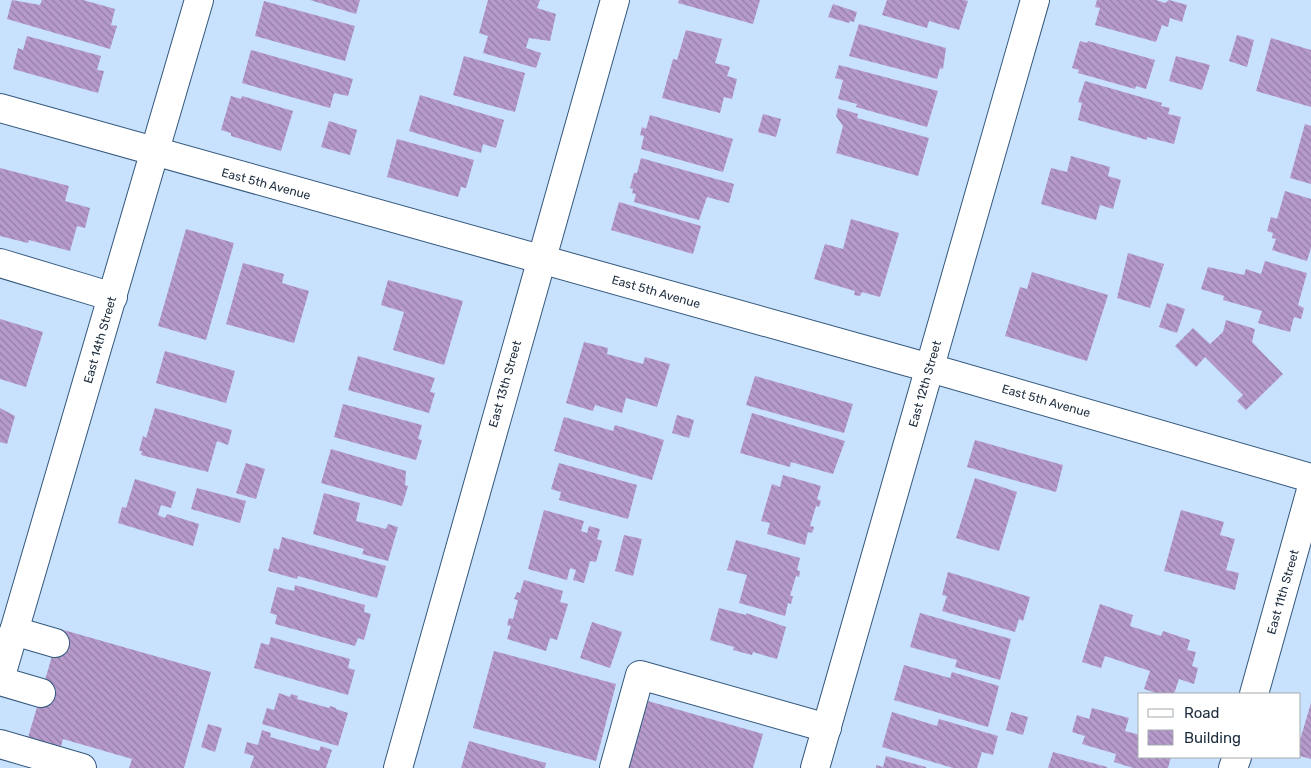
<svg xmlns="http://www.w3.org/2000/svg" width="1311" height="768" font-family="Rubik,sans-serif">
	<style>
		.building { fill: url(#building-back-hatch) }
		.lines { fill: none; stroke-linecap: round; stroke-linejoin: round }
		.minor-casing { stroke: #33587e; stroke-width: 30 }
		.minor { stroke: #fff; stroke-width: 28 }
		.labels { text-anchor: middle; stroke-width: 4.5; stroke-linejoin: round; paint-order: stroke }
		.street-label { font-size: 12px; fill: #1c2c3d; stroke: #fff }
	</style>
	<defs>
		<pattern id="building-back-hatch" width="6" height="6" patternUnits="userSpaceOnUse" patternTransform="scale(1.25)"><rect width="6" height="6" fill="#b69acb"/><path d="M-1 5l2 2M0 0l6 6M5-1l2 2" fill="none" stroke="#937ea6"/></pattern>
	</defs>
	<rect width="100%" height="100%" fill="#c8e1fc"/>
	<g class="building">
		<path d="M12 0 40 5 42 0H83L115 9 111 25 117 26 110 49 7 19Z"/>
		<path d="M310 0H360L356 14Z"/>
		<path d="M488 0H540L537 8 556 14 550 41 529 38 526 48 541 53 536 68 483 53 488 36 479 33Z"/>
		<path d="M679 0H760L753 24 678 3Z"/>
		<path d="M887 0H964L968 1 959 30 929 21 927 28 882 15Z"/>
		<path d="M1097 0H1156L1165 3 1169 0 1187 5 1182 22 1170 18 1168 27 1162 25 1156 42 1095 25 1100 8 1095 7Z"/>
		<path d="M264 1 355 26 345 61 255 36Z"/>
		<path d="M833 4 857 12 854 22 850 21 849 23 828 17Z"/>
		<path d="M859 24 946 48 943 69 940 68 937 79 849 56Z"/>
		<path d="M686 30 722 39 715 63 730 67 727 76 737 79 732 99 724 97 720 113 662 98 673 59 677 60Z"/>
		<path d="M1237 35 1254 40 1247 67 1229 61Z"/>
		<path d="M27 36 101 56 97 70 104 71 98 93 13 69 18 48 23 50Z"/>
		<path d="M1271 38 1311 50V107L1256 91Z"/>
		<path d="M1080 41 1087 43 1088 41 1155 60 1146 89 1136 86 1135 89 1078 73 1079 70 1072 68Z"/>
		<path d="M251 50 353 79 348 96 334 93 330 108 242 83Z"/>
		<path d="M464 56 525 73 515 112 453 95Z"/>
		<path d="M1176 56 1210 65 1202 90 1169 81Z"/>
		<path d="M839 65 938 91 927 127 856 107 857 104 838 99 843 80 835 78Z"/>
		<path d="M1085 81 1162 103 1161 106 1170 108 1168 114 1181 117 1174 144 1147 137V140L1078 120 1082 103 1078 102Z"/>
		<path d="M420 95 504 120 496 148 483 144 481 153 409 131Z"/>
		<path d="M231 96 241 99 242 96 293 111 281 151 231 136V133L221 130Z"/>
		<path d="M838 108 858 114 857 118 929 138 918 176 836 153 843 126 836 116Z"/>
		<path d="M763 114 781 119 776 137 758 132Z"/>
		<path d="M650 115 733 139 723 172 641 149 644 136 640 135 642 127 646 129Z"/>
		<path d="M329 121 357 130 350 155 321 147Z"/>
		<path d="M1305 124 1311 126V184L1290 178Z"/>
		<path d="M397 139 474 160 466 188 461 187 458 197 387 177Z"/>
		<path d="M1071 156 1110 167 1108 176 1121 180 1113 209 1100 205 1096 220 1041 204 1051 168 1067 172Z"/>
		<path d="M641 158 734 184 729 203 707 197 699 220 634 202 636 194 632 193 633 189 630 188 634 173H637Z"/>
		<path d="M0 168 69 186 65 201 90 208 85 228 77 226 70 251 29 240 28 243 0 236Z"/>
		<path d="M1285 191 1311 199V248L1307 261 1272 250 1276 239 1272 238 1273 233 1267 231 1271 217 1277 219Z"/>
		<path d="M619 202 701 226 693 254 611 230Z"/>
		<path d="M851 219 899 233 880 297 862 292 860 296 854 295 855 291 814 279 825 244 843 249Z"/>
		<path d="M186 229 234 243 206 340 158 326Z"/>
		<path d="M1128 253 1164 264 1150 308 1117 298Z"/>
		<path d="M1265 261 1307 273 1298 305 1304 308 1301 319 1294 317 1290 332 1258 323 1262 311 1223 300 1224 296 1201 289 1208 267 1244 275 1246 269 1261 274Z"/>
		<path d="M243 263 284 274 282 283 309 291 294 343 226 324Z"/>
		<path d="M1032 272 1108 295 1087 361 1005 336 1020 287 1027 289Z"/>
		<path d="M388 280 463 301 444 365 393 350 404 312 381 305Z"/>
		<path d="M1167 303 1185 309 1177 333 1159 327Z"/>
		<path d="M0 319 43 332 26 387 0 379Z"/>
		<path d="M1226 320 1255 329 1252 342 1283 374 1246 410 1237 401 1243 395 1205 357 1196 367 1175 346 1193 328 1210 344 1223 332Z"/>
		<path d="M584 342 608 348 607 354 643 364 645 357 670 364 657 407 626 398 622 413 595 405 593 411 566 403Z"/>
		<path d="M165 351 235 371 226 403 156 383Z"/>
		<path d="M358 356 435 378 430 392 435 393 429 413 348 390Z"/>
		<path d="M755 376 853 404 844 433 746 405Z"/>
		<path d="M343 404 422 425 418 439 422 440 416 460 334 437Z"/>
		<path d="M0 408 15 416 7 444 0 442Z"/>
		<path d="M155 408 232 430 228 445 217 441 208 472 141 455 142 451H139L143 436 146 438Z"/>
		<path d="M752 413 845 441 833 474 791 462 790 467 740 453Z"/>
		<path d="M677 415 694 420 689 438 672 433Z"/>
		<path d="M564 417 613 431 615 425 664 440 652 480 554 451Z"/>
		<path d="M975 440 1063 465 1056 492 967 467Z"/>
		<path d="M331 449 406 471 405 485 408 486 402 506 321 483Z"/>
		<path d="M246 463 265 469 256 499 236 493Z"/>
		<path d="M559 463 637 485 628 519 559 500 561 492 551 489Z"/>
		<path d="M783 475 821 486 817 499 821 501 819 507 816 506 810 526 814 527 812 533 808 532 805 545 767 534 770 523 761 521 772 484 780 487Z"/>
		<path d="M975 478 1017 492 999 551 956 538Z"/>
		<path d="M135 479 176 492 171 508 161 505 158 515 165 518 167 514 199 524 193 546 118 523 122 507 126 508Z"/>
		<path d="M197 488 246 501 240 523 191 509Z"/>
		<path d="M324 493 360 503 356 521 386 529 388 524 398 527 388 561 362 554 364 549 313 534Z"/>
		<path d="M544 510 584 521 581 531 587 533 589 526 600 529 597 539 602 541 596 562 590 561 584 583 573 580 576 570 570 568 567 580 528 569Z"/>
		<path d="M1181 510 1224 522 1220 535 1235 539 1226 570 1239 573 1235 590 1164 571Z"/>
		<path d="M624 535 642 539 633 576 615 571Z"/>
		<path d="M282 537 386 566 377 598 298 576 297 579 268 571 274 548 279 550Z"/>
		<path d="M736 540 800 558 797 570 800 571 799 577 796 576 790 596H793L791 604 788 603 785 616 739 603 747 575 727 570Z"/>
		<path d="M948 572 1030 597 1023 621 1019 619 1015 632 942 611 947 596 942 595Z"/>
		<path d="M524 580 563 591 560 602 568 604 557 640 550 638 546 651 507 639 511 626 507 625 509 618 513 619 518 600 514 599 517 592 520 593Z"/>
		<path d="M295 585 365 605 364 612 371 614 364 640 358 638 355 646 275 624 277 615 270 613 277 587 294 591Z"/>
		<path d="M1100 604 1133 615 1130 626 1161 636 1163 631 1190 640 1187 650 1196 652 1192 666 1198 668 1194 684 1179 679 1174 694H1159L1144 689 1150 671 1105 656 1101 668 1082 662Z"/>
		<path d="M719 608 746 615V613L786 627 777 659 753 652 752 655 733 650 734 647 710 640Z"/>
		<path d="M920 613 1011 639 1000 680 955 667 957 660 910 647Z"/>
		<path d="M592 622 622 632 610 668 580 658Z"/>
		<path d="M60 629 211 672 184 768H129L132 759 63 739 60 750 27 741Z"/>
		<path d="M271 637 350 659 348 668 355 670 348 695 254 668 261 643 269 645Z"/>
		<path d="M494 651 616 684 596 761 473 728Z"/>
		<path d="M904 665 950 678 952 672 999 686 988 727 894 700Z"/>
		<path d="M279 693 290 697 291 694 298 696 297 699 329 708 330 706 336 708V709L348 713 338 746 262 724 267 708 274 710Z"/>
		<path d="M641 699 763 734 753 768H622Z"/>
		<path d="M1311 703V759L1300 756V740Z"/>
		<path d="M1092 708 1129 718 1125 731 1140 735V757H1171L1168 768H1133L1114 762 1116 754 1082 744 1085 736 1072 732 1077 715 1089 719Z"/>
		<path d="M892 712 937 726 939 719 998 736 993 755 982 752 977 768H953L882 747Z"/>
		<path d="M1011 712 1028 717 1023 735 1006 730Z"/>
		<path d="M208 724 222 728 215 752 201 747Z"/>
		<path d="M262 730 271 733 270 737 319 751 321 746 332 750 326 768H250L254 756 244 753 247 742 258 745Z"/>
		<path d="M469 741 546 763 545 768H461Z"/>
		<path d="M1053 752 1107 767V768H1048Z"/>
		<path d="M886 756 926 767V768H876V765L883 767Z"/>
	</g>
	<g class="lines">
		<defs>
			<g id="minor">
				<path d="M0 108 930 368 1311 478"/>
				<path d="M0 263 113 297"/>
				<path d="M14 631 55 643"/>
				<path d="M0 679 199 0"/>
				<path d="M0 681 41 693"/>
				<path d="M1254 694 1311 490"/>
				<path d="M0 744 82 768"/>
				<path d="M398 768 615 0"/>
				<path d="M614 768 640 675 827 728"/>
				<path d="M815 768 1035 0"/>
				<path d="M1233 768 1237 757"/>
			</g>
		</defs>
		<use href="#minor" class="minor-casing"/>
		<use href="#minor" class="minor"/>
	</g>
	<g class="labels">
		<g class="street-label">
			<text transform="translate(266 184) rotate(15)" y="4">East 5th Avenue</text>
			<text transform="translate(656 292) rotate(16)" y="4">East 5th Avenue</text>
			<text transform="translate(100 340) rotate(-74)" y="4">East 14th Street</text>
			<text transform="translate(505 384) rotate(-74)" y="4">East 13th Street</text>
			<text transform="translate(925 384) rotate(-74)" y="4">East 12th Street</text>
			<text transform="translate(1046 401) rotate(16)" y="4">East 5th Avenue</text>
			<text transform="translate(1283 592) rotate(-74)" y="4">East 11th Street</text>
		</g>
	</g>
	<rect x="1138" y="693" width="162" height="65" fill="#ffffff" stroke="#a4abb1"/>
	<rect x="1148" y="709" width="25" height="8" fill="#ffffff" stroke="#a4abb1"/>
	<text x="1184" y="718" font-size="15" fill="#1c2c3d">Road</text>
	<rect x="1148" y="730" width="25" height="15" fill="url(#building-back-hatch)" stroke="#a4abb1"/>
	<text x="1184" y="743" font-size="15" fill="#1c2c3d">Building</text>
</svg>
